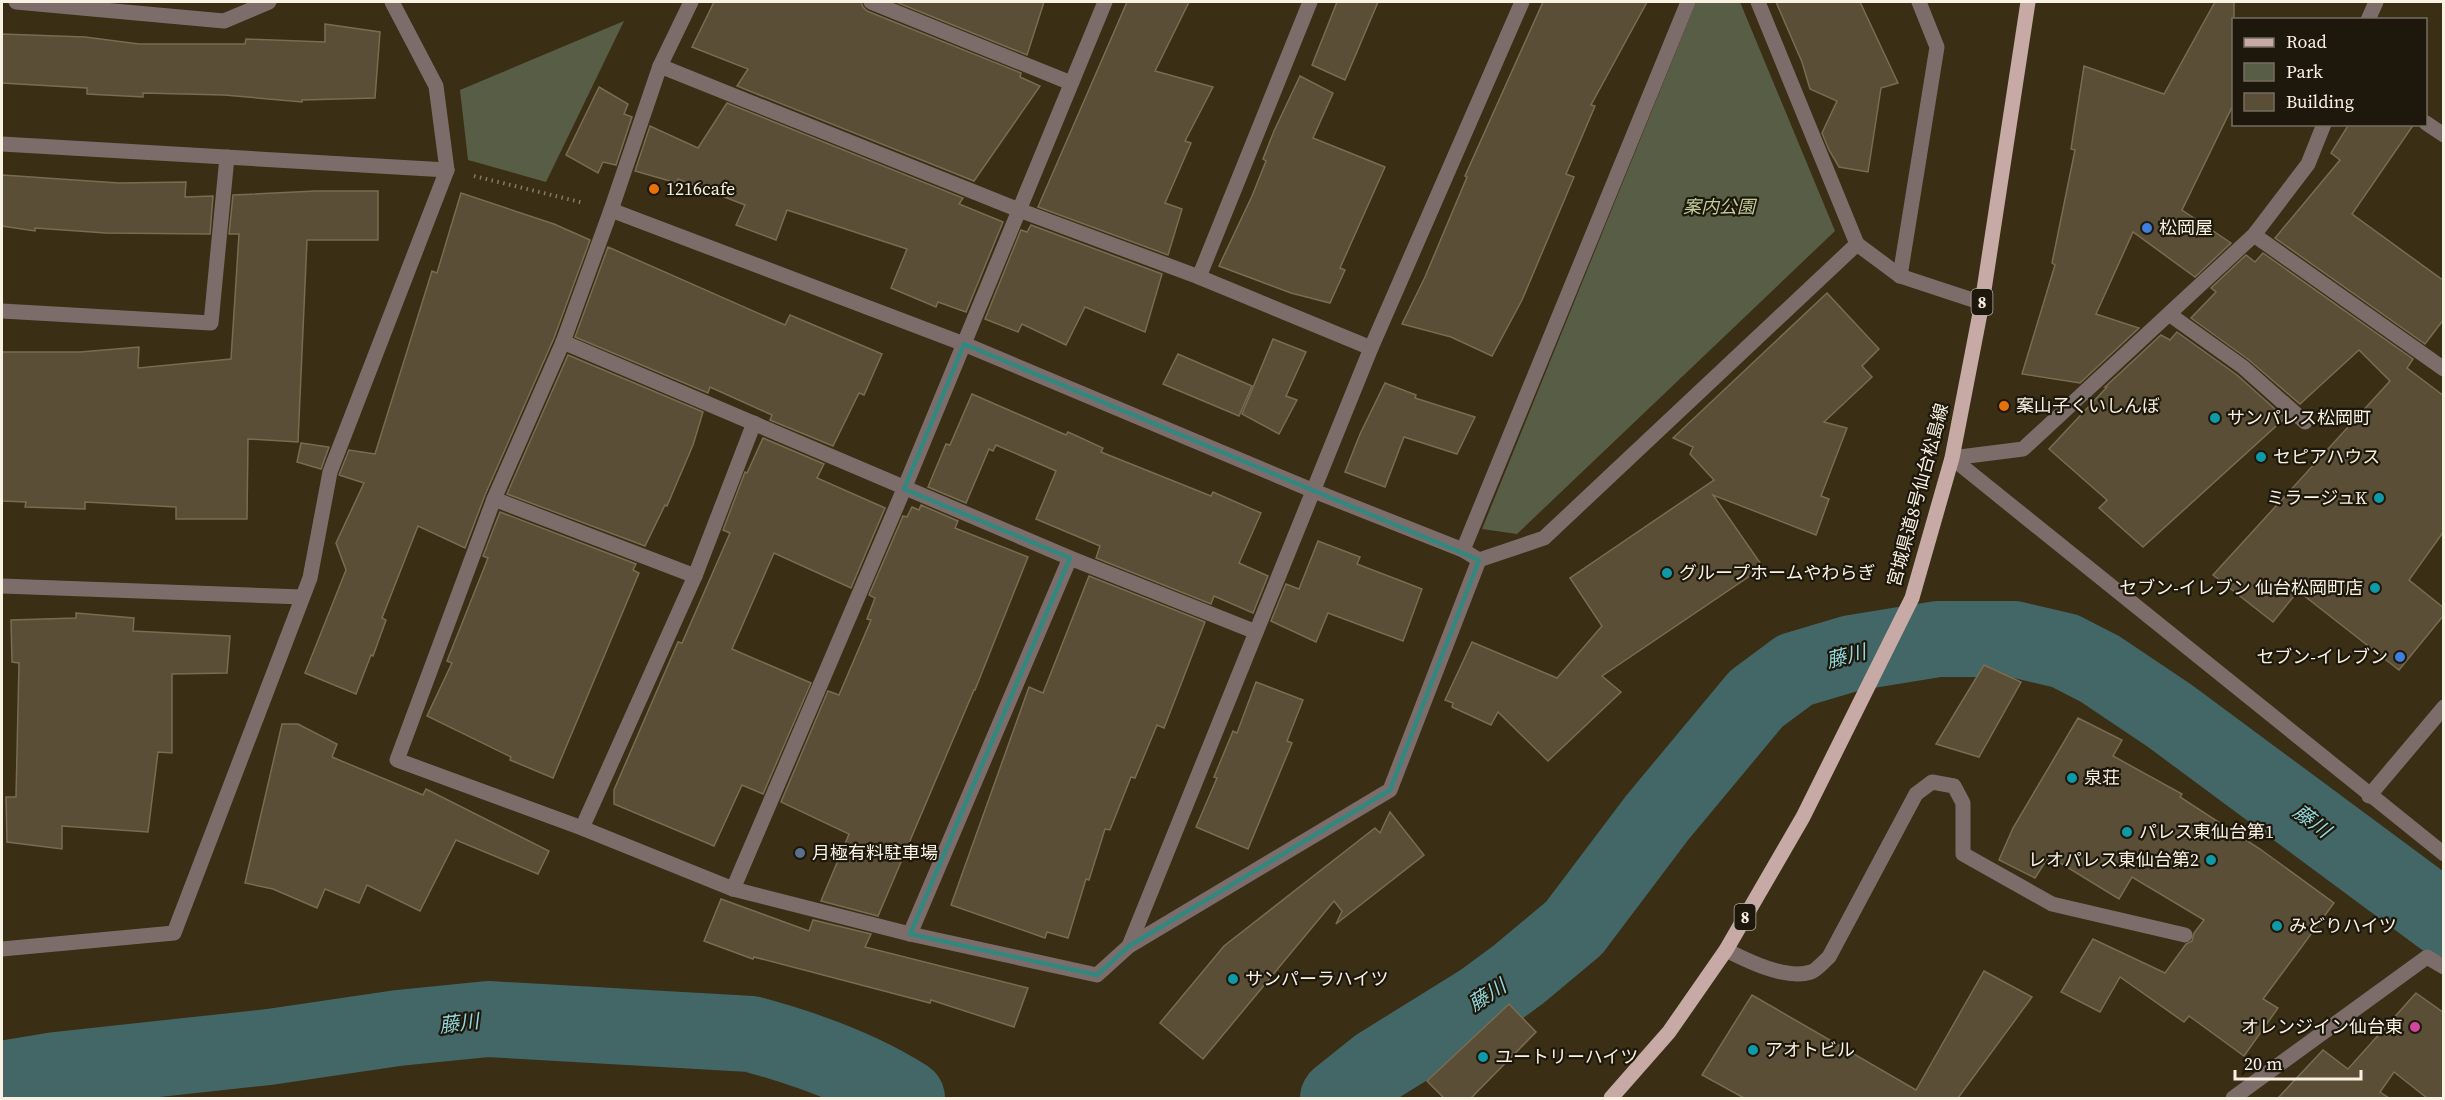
<svg xmlns="http://www.w3.org/2000/svg" width="2445" height="1100" font-family="'Source Serif 4','Noto Sans JP',serif">
	<style>
		.green { fill: #585e45 }
		.lines { fill: none; stroke-linecap: round; stroke-linejoin: round }
		.river { stroke: #436667; stroke-width: 76 }
		.building { fill: #5a4e36; stroke: #796c51; stroke-width: 1.5 }
		.path { stroke: #857b66; stroke-width: 4; stroke-dasharray: 1.5 4.5; stroke-linecap: butt }
		.service { stroke: #7c6d6b; stroke-width: 15 }
		.minor { stroke: #7c6d6b; stroke-width: 15 }
		.primary { stroke: #c7aaa6; stroke-width: 15 }
		.marked { fill: none; stroke: #32887f; stroke-width: 4.5; stroke-linejoin: round }
		.food-dot { fill: #e8710a; stroke: #1d170c; stroke-width: 2 }
		.shop-dot { fill: #3f7fe0; stroke: #1d170c; stroke-width: 2 }
		.culture-dot { fill: #0f9aa8; stroke: #1d170c; stroke-width: 2 }
		.service-dot { fill: #5c6f8a; stroke: #1d170c; stroke-width: 2 }
		.hotel-dot { fill: #d1479c; stroke: #1d170c; stroke-width: 2 }
		.labels { text-anchor: middle; stroke-width: 4.5; stroke-linejoin: round; paint-order: stroke }
		.shield { fill: #1d170c; stroke: #b7b0a2; stroke-width: 1.5 }
		.shield-label { font-size: 16px; font-weight: bold; fill: #f9f1e2 }
		.poi-label { font-size: 18px; fill: #f9f1e2; stroke: #1d170c; text-anchor: start }
		.park-label { font-size: 18px; font-style: italic; fill: #c1cd9a; stroke: #1d170c }
		.street-label { font-size: 18px; fill: #f9f1e2; stroke: #1d170c }
		.water-label { font-size: 20px; font-style: italic; fill: #92d8dc; stroke: #1d170c }
	</style>
	<rect width="100%" height="100%" fill="#3a2e15"/>
	<g class="green">
		<path d="M1696 2H1740L1835 231 1517 534 1482 529Z"/>
		<path d="M624 21 546 182 468 160 460 90Z"/>
	</g>
	<g class="lines">
		<g class="river">
			<path d="M2 1079 56 1070 269 1047 398 1028 488 1019 751 1034C803 1048 862 1069 907 1098"/>
			<path d="M1338 1098 1378 1066 1481 1002 1519 974 1574 928 1657 818 1756 699 1795 670 1852 653 1938 639H2014L2065 651 2100 669 2170 716 2444 919"/>
		</g>
	</g>
	<g class="building">
		<path d="M714 2H861L863 7 867 11 1021 73 1020 77 1040 86 974 181 737 86 748 69 692 47Z"/>
		<path d="M896 2H1044L1027 55Z"/>
		<path d="M1127 2H1189L1155 71 1213 87 1185 141 1191 143 1165 203 1182 209 1168 255 1038 207Z"/>
		<path d="M1337 2H1378L1345 80 1312 65Z"/>
		<path d="M1543 2H1647L1591 105 1595 106 1566 174 1574 177 1522 300 1492 356 1451 337 1402 324 1425 277 1467 177 1465 176Z"/>
		<path d="M1776 2H1860L1898 83 1881 88 1868 172 1839 167 1829 150 1822 133 1837 101 1810 89 1802 62Z"/>
		<path d="M2215 2H2234V103L2182 210 2231 243 2195 277 2133 232 2096 314 2139 328 2080 383 2022 374 2055 265 2052 263 2075 150 2071 149 2084 66 2164 94Z"/>
		<path d="M325 24 380 32 375 98 302 100V102L224 95 143 93V97L87 94V88L2 83V34L85 37 139 44H245L246 39 325 42Z"/>
		<path d="M1300 76 1333 93 1313 138 1385 167 1340 268 1345 270 1330 303 1291 293 1219 266 1252 196 1266 161 1263 159 1274 131Z"/>
		<path d="M599 87 628 104 624 114 632 117 616 165 603 162 598 173 566 155Z"/>
		<path d="M727 103 963 198 959 204 1003 222 966 312 938 302 936 307 891 288 907 249 787 210 776 240 736 225 745 205 678 179 677 183 635 171 650 126 698 148Z"/>
		<path d="M2349 124H2414L2352 214 2444 281V319L2425 344 2275 238 2340 160 2331 153Z"/>
		<path d="M2 175 119 183 186 182 185 197 213 196 210 234 106 233 35 228V231L2 226Z"/>
		<path d="M315 191H378V240H307L298 442 248 439 247 519H176V507L85 502V509L25 507 26 502 2 501V352H80L139 347 138 368 231 359 239 234H229L233 195Z"/>
		<path d="M461 193 554 224 590 240 554 338 485 495 465 548 418 526 382 618 386 620 373 656 371 655 356 694 305 673 346 570 336 543 364 483 339 475 349 450 375 454 432 271 437 273Z"/>
		<path d="M1031 225 1162 274 1145 332 1085 307 1066 345 1022 324 1018 332 985 319 1021 230 1027 232Z"/>
		<path d="M608 247 785 325 790 315 882 354 864 395 859 393 833 446 770 420 772 415 710 387 708 393 575 337Z"/>
		<path d="M2263 253 2413 359 2407 368 2444 396V531L2409 580 2444 608V615L2399 670 2298 591 2273 622 2213 575 2390 381 2359 350 2300 404 2249 360 2191 318 2216 292 2211 288 2246 255 2255 262Z"/>
		<path d="M1827 293 1879 349 1862 366 1872 377 1824 422 1847 428 1821 496 1829 499 1816 535 1713 495 1763 567 1602 676 1621 692 1548 761 1498 712 1491 725 1452 707 1453 703 1445 700 1472 642 1557 678 1602 626 1570 578 1714 480 1690 454 1693 447 1673 438Z"/>
		<path d="M2177 332 2237 375 2285 418 2143 547 2099 508 2107 500 2049 449 2107 387H2105L2161 335 2170 340Z"/>
		<path d="M1273 339 1306 352 1286 396 1297 400 1279 434 1242 414Z"/>
		<path d="M1178 354 1252 386 1239 416 1163 384Z"/>
		<path d="M568 355 703 412 693 445 667 506 665 505 645 546 507 494Z"/>
		<path d="M1385 383 1416 395 1415 398 1475 417 1457 454 1404 437 1385 487 1345 472 1360 434Z"/>
		<path d="M972 394 1066 435 1068 432 1103 448 1101 452 1211 496 1213 492 1261 513 1239 563 1268 576 1253 613 1214 596 1211 604 1096 558 1100 546 1036 519 1056 471 996 445 993 451 989 449 966 503 928 487 946 444 950 445Z"/>
		<path d="M763 438 824 464 817 478 885 508 851 588 774 553 732 649 811 683 763 794 742 785 714 846 614 804V790L678 642 682 643 730 533 723 530 745 472 747 473Z"/>
		<path d="M301 443 329 447 321 469 297 462Z"/>
		<path d="M921 505 958 521 955 528 1028 557 975 690H974L878 916 821 901 849 834 781 802 828 691 839 695 871 620 867 619 875 598 869 595 903 516 907 517 912 507 919 510Z"/>
		<path d="M500 512 636 564 633 570 639 573 553 778 510 760 511 757 427 716 452 663 447 661 488 558 483 556Z"/>
		<path d="M1318 541 1360 557 1357 564 1422 589 1403 641 1328 613 1316 642 1271 621 1286 584 1299 589Z"/>
		<path d="M1089 576 1205 622 1164 728 1157 725 1135 778 1131 777 1110 830 1105 829 1089 880 1086 879 1068 938 1047 932 1045 938 951 905 1029 687 1043 693Z"/>
		<path d="M76 613 134 618 133 631 230 636 227 673 172 674V753L158 752 148 832 62 826V849L7 842 6 797H16L19 663 12 662 11 620 76 618Z"/>
		<path d="M1984 665 2021 682 1979 757 1936 744Z"/>
		<path d="M1256 682 1303 700 1287 741 1292 743 1248 849 1196 827 1217 778 1214 777 1233 731 1237 733Z"/>
		<path d="M2078 718 2122 740 2113 756 2182 794 2180 797 2260 849 2334 903 2263 999 2278 1008 2244 1056 2189 1016 2184 1022 2120 977 2100 1012 2061 992 2093 939 2165 973 2186 944 2192 941 2194 933 2204 920 2132 877 2119 899 2049 856 2035 878 1999 860 2013 828Z"/>
		<path d="M282 724H298L337 744 332 757 423 795 426 789 549 851 538 874 456 840 420 911 367 885 359 903 325 889 317 908 273 889 245 883Z"/>
		<path d="M1390 812 1424 855 1336 924 1342 911 1334 901 1203 1059 1160 1023 1224 946 1375 828 1380 833Z"/>
		<path d="M721 899 809 931 813 920 871 934 865 947 1028 988 1014 1027 931 1000 930 1003 754 957 753 959 704 941Z"/>
		<path d="M1984 971 2032 997 1958 1098H1744L1702 1075 1752 995 1916 1090Z"/>
		<path d="M2416 993 2444 1013V1098H2427L2394 1072 2380 1092 2389 1098H2278L2323 1050 2348 1069Z"/>
		<path d="M1509 1004 1536 1032 1471 1098H1444L1427 1081Z"/>
	</g>
	<g class="lines">
		<path class="path" d="M474 176 584 203"/>
		<path class="service" d="M2169 314 2243 367 2305 422"/>
		<g class="minor">
			<path d="M16 2 224 21 269 2"/>
			<path d="M691 2 660 66 611 210 563 342 494 499 397 760 582 828 733 889 910 934 1097 975 1129 946 1390 790 1479 560"/>
			<path d="M871 2 1071 83"/>
			<path d="M1758 2 1857 244 1900 276 1982 303"/>
			<path d="M2368 20 2376 2"/>
			<path d="M660 66 1019 210 1199 277 1371 348"/>
			<path d="M2426 123 2444 135"/>
			<path d="M2 144 447 170 436 86 392 2"/>
			<path d="M611 210 964 344 1314 491 1463 550 1479 560 1544 538 1857 244"/>
			<path d="M2254 235 2444 369"/>
			<path d="M1900 276 1937 47 1919 2"/>
			<path d="M1199 277 1310 2"/>
			<path d="M2 311 211 323 227 157"/>
			<path d="M563 342 1070 558 1256 632"/>
			<path d="M1952 458 2444 854"/>
			<path d="M1952 458 2023 449 2254 235 2308 164 2324 124"/>
			<path d="M494 499 695 576"/>
			<path d="M1463 550 1688 2"/>
			<path d="M2 586 302 597"/>
			<path d="M2369 796 2444 707"/>
			<path d="M582 828 695 576 754 423"/>
			<path d="M733 889 904 489 1105 2"/>
			<path d="M910 934 1070 558"/>
			<path d="M1129 946 1371 348 1522 2"/>
			<path d="M2 949 174 933 310 578 330 472 447 170"/>
			<path d="M1726 950C1748 961 1785 980 1811 972 1817 970 1824 961 1829 957L1916 794 1932 782 1954 786 1963 803V854L2052 904 2185 935"/>
			<path d="M2233 1098 2427 957 2444 967"/>
		</g>
		<path class="primary" d="M1611 1098 1669 1032 1726 950 1803 817 1912 598 1952 458 1982 303 2028 2"/>
	</g>
	<path class="marked" d="M964 344 1479 560 1390 790 1129 946 1097 975 910 934 1070 558 904 489Z"/>
	<g class="food-dot">
		<circle cx="654" cy="189" r="6"/>
		<circle cx="2004" cy="406" r="6"/>
	</g>
	<g class="shop-dot">
		<circle cx="2147" cy="228" r="6"/>
		<circle cx="2400" cy="657" r="6"/>
	</g>
	<g class="culture-dot">
		<circle cx="2215" cy="418" r="6"/>
		<circle cx="2261" cy="457" r="6"/>
		<circle cx="2379" cy="498" r="6"/>
		<circle cx="1667" cy="573" r="6"/>
		<circle cx="2375" cy="588" r="6"/>
		<circle cx="2072" cy="778" r="6"/>
		<circle cx="2127" cy="832" r="6"/>
		<circle cx="2211" cy="860" r="6"/>
		<circle cx="2277" cy="926" r="6"/>
		<circle cx="1233" cy="979" r="6"/>
		<circle cx="1753" cy="1050" r="6"/>
		<circle cx="1483" cy="1057" r="6"/>
	</g>
	<circle class="service-dot" cx="800" cy="853" r="6"/>
	<circle class="hotel-dot" cx="2415" cy="1027" r="6"/>
	<g class="labels">
		<g class="shield">
			<rect x="1971.5" y="289" width="21" height="26" rx="4.5"/>
			<rect x="1734.5" y="904" width="21" height="26" rx="4.5"/>
		</g>
		<g class="shield-label">
			<text x="1982" y="308">8</text>
			<text x="1745" y="923">8</text>
		</g>
		<g class="poi-label">
			<text x="666" y="195">1216cafe</text>
			<text x="2159" y="234">松岡屋</text>
			<text x="2016" y="412">案山子くいしんぼ</text>
			<text x="2227" y="424">サンパレス松岡町</text>
			<text x="2273" y="463">セピアハウス</text>
			<text x="2367" y="504" text-anchor="end">ミラージュK</text>
			<text x="1679" y="579">グループホームやわらぎ</text>
			<text x="2363" y="594" text-anchor="end">セブン-イレブン 仙台松岡町店</text>
			<text x="2388" y="663" text-anchor="end">セブン-イレブン</text>
			<text x="2084" y="784">泉荘</text>
			<text x="2139" y="838">パレス東仙台第1</text>
			<text x="812" y="859">月極有料駐車場</text>
			<text x="2199" y="866" text-anchor="end">レオパレス東仙台第2</text>
			<text x="2289" y="932">みどりハイツ</text>
			<text x="1245" y="985">サンパーラハイツ</text>
			<text x="2403" y="1033" text-anchor="end">オレンジイン仙台東</text>
			<text x="1765" y="1056">アオトビル</text>
			<text x="1495" y="1063">ユートリーハイツ</text>
		</g>
		<g class="park-label">
			<text x="1719" y="213">案内公園</text>
		</g>
		<g class="street-label">
			<text transform="translate(1918 495) rotate(-75)" y="6">宮城県道8号仙台松島線</text>
		</g>
		<g class="water-label">
			<text transform="translate(1846 656) rotate(-14)" y="7">藤川</text>
			<text transform="translate(2312 821) rotate(37)" y="7">藤川</text>
			<text transform="translate(1487 995) rotate(-33)" y="7">藤川</text>
			<text transform="translate(459 1023) rotate(-7)" y="7">藤川</text>
		</g>
	</g>
	<rect width="2445" height="1100" fill="none" stroke="#f9f1e2" stroke-width="6"/>
	<rect x="2232" y="18" width="195" height="108" fill="#1d170c" stroke="#756e62" stroke-width="1.5"/>
	<rect x="2244" y="38" width="30" height="9" fill="#c7aaa6" stroke="#756e62" stroke-width="1.5"/>
	<text x="2286" y="48" font-size="18" fill="#f9f1e2">Road</text>
	<rect x="2244" y="63" width="30" height="18" fill="#585e45" stroke="#756e62" stroke-width="1.5"/>
	<text x="2286" y="78" font-size="18" fill="#f9f1e2">Park</text>
	<rect x="2244" y="93" width="30" height="18" fill="#5a4e36" stroke="#756e62" stroke-width="1.5"/>
	<text x="2286" y="108" font-size="18" fill="#f9f1e2">Building</text>
	<path d="M2235 1070v9h126v-9" fill="none" stroke="#f9f1e2" stroke-width="3"/>
	<text x="2244" y="1070" font-size="18" fill="#f9f1e2" stroke="#1d170c" stroke-width="4.5" paint-order="stroke">20 m</text>
</svg>
